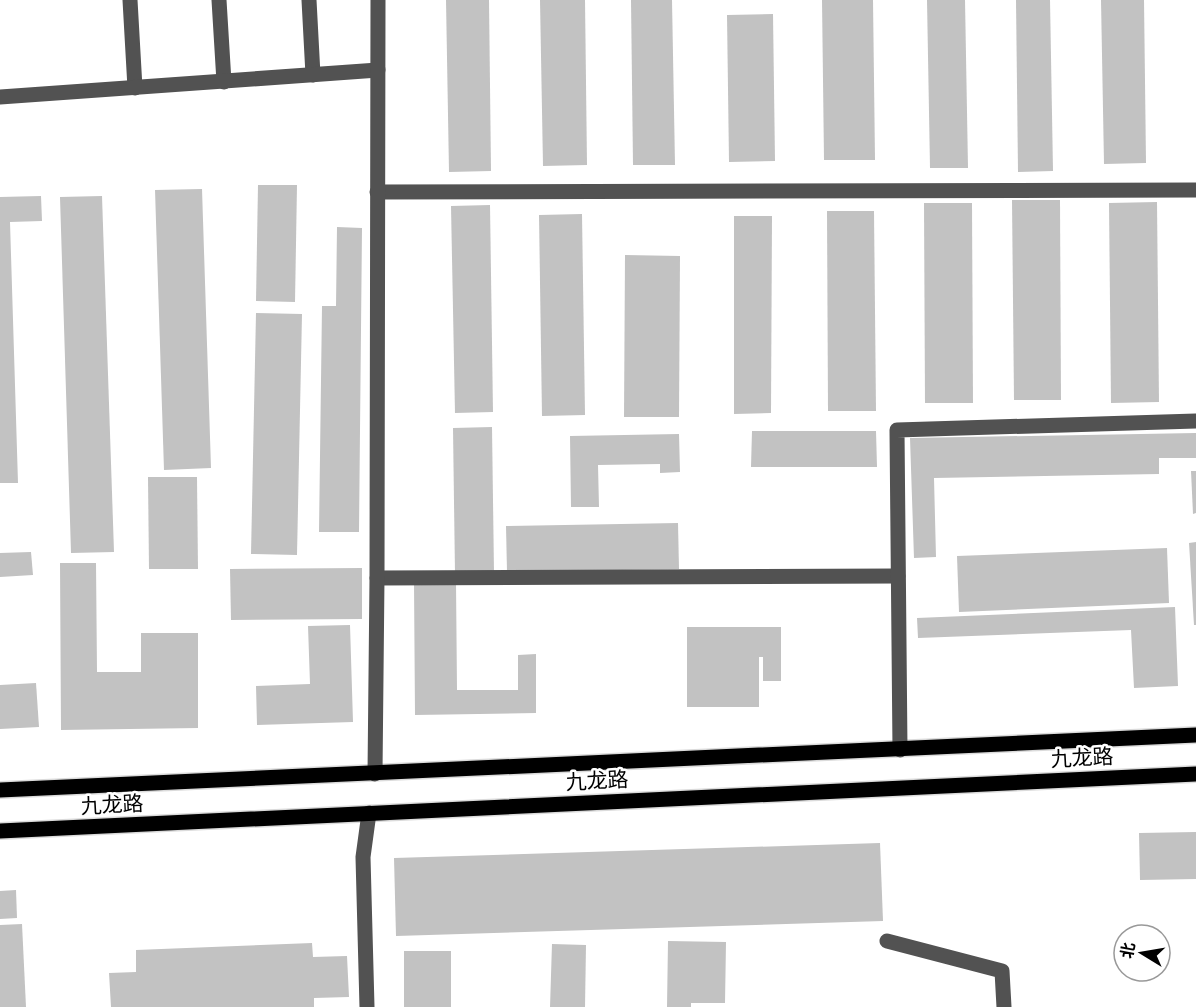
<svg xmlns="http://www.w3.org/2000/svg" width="1196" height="1007" font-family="Karla,'Noto Sans SC',sans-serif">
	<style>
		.building { fill: #c2c2c2 }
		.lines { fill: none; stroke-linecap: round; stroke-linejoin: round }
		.major-casing { stroke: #dbdbdb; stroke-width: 18 }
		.minor { stroke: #525252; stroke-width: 15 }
		.major { stroke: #000; stroke-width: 15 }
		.labels { text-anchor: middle; stroke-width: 5; stroke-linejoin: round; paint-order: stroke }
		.street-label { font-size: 21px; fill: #000; stroke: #fff }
	</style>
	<rect width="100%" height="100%" fill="#fff"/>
	<g class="building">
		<path d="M446 0H489L491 171 449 172Z"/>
		<path d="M540 0H585L587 165 543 166Z"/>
		<path d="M631 0H672L675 165H633Z"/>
		<path d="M822 0H873L875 160H824Z"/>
		<path d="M927 0H965L968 168H930Z"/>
		<path d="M1016 0H1050L1053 171 1018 172Z"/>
		<path d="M1101 0H1144L1146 163 1104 164Z"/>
		<path d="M773 14 775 161 729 162 727 15Z"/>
		<path d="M258 185H297L295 302 256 301Z"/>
		<path d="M202 189 211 468 164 470 155 190Z"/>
		<path d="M41 196 42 221 10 222 18 483H0V197Z"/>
		<path d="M102 196 114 552 71 553 60 197Z"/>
		<path d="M1012 200H1060L1061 400H1014Z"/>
		<path d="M1157 202 1159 402 1111 403 1109 203Z"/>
		<path d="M924 203H972L973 403H925Z"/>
		<path d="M490 205 493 412 455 413 451 206Z"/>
		<path d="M827 211H874L876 411H828Z"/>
		<path d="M582 214 585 415 542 416 539 215Z"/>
		<path d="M734 216H772L771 413 734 414Z"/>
		<path d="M337 227 362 228 359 532H319L322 306H336Z"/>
		<path d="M625 255 680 256 679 417H624Z"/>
		<path d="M256 313 302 314 297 555 251 554Z"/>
		<path d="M492 427 494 573 455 574 453 428Z"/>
		<path d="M752 431H876L877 467H751Z"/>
		<path d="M1196 433V458H1159V474L934 478 936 557 914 558 910 438Z"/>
		<path d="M679 434 680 472 660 473V464L598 465 599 507H571L570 436Z"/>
		<path d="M1191 471H1196V513L1193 514Z"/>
		<path d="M148 477H197L198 569H149Z"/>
		<path d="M678 523 679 569 507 572 506 526Z"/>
		<path d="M1196 542V625H1194L1189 543Z"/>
		<path d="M1167 548 1169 603 959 612 957 556Z"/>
		<path d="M31 552 33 575 0 577V553Z"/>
		<path d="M60 563H96L97 672H141V633H198V728L61 730Z"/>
		<path d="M362 568V619L231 620 230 569Z"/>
		<path d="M414 583H456L457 690H518V655L536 654V713L415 715Z"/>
		<path d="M1175 607 1178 686 1134 688 1131 630 918 638 917 618Z"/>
		<path d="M350 625 353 722 257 725 256 686 310 684 308 626Z"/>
		<path d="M687 627H781V681H763V657H759V707H687Z"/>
		<path d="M36 683 39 727 0 729V685Z"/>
		<path d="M1196 832V879L1140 880 1139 833Z"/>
		<path d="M880 843 883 921 396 936 394 858Z"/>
		<path d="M16 890 17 918 0 919V891Z"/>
		<path d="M22 924 26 1007H0V925Z"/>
		<path d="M668 941 726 942 725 1003H691V1007H667Z"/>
		<path d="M312 943 313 957 347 956 349 997 314 998V1007H111L109 973 136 972V950Z"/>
		<path d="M552 944 586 945 585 1007H550Z"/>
		<rect x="404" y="951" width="47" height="56"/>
	</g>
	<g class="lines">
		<defs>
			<g id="major">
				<path d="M0 790 1196 735"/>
				<path d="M0 831 1196 774"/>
			</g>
		</defs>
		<use href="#major" class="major-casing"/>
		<g class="minor">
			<path d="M130 0 135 88"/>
			<path d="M219 0 224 82"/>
			<path d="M309 0 313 75"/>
			<path d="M0 97 378 70"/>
			<path d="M377 192 1196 190"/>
			<path d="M377 578 898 576"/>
			<path d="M900 750 897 430 1196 421"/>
			<path d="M375 774 377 578 378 0"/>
			<path d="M887 941 1002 971 1004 1007"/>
			<path d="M367 1007 363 857 369 813"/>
		</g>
		<use href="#major" class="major"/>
	</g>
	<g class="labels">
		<g class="street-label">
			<text transform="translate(1082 758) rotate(-3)" y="7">九龙路</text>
			<text transform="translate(597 781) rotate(-3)" y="7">九龙路</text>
			<text transform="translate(112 805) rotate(-3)" y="7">九龙路</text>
		</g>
	</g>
	<g transform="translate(1142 953) rotate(281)"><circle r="28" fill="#ffffff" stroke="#999999" stroke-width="1.5"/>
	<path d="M0-4.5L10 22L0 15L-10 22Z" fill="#000000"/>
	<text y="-9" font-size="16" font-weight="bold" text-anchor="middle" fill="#000000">北</text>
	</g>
</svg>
